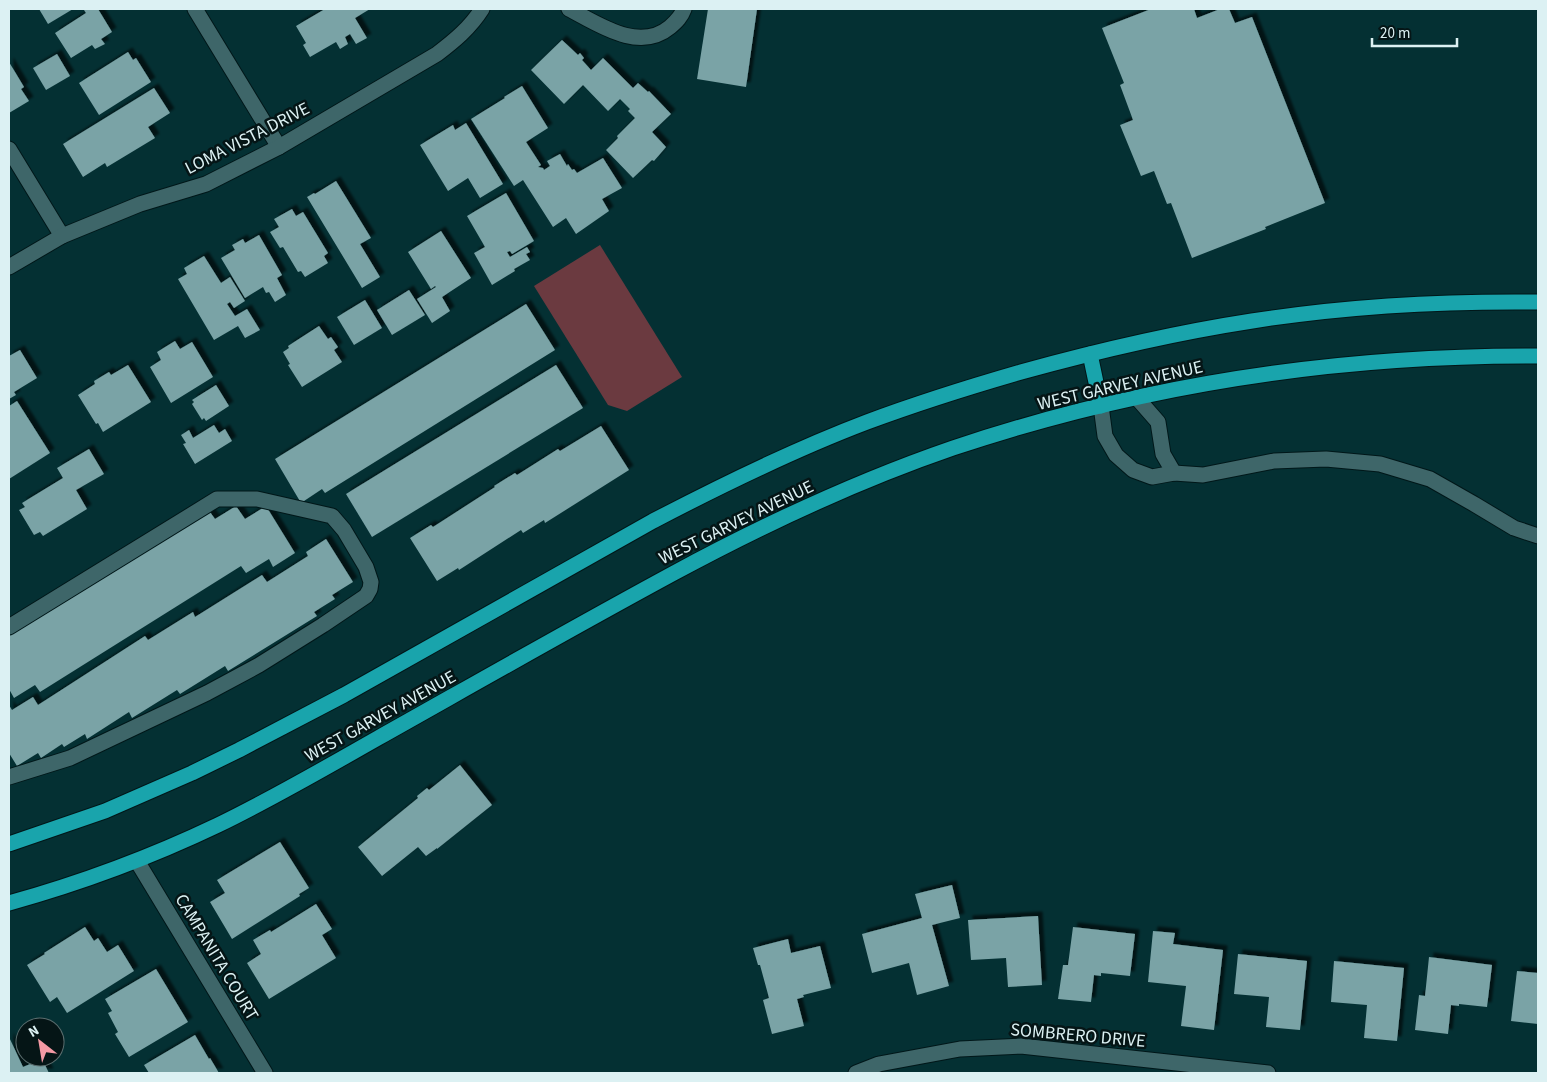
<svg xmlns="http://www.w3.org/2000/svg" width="1547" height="1082" font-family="'Source Sans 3',sans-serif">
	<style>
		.green { fill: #6b3a40 }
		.building { fill: #7aa3a6; filter: url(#shadow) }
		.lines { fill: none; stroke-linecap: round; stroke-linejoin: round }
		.lane-casing { stroke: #001719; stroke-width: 17 }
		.street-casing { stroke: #001719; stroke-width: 17 }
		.primary-casing { stroke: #001719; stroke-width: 17 }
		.lane { stroke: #3e6669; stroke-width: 15 }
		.street { stroke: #3e6669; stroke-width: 15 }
		.primary { stroke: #19a4ac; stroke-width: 15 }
		.labels { text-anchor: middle; stroke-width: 5; stroke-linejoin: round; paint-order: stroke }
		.street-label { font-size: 18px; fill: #dcf1f3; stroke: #051516 }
	</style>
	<defs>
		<filter id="shadow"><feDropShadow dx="4.5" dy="-4.5" stdDeviation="1" flood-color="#0009"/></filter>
	</defs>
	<rect width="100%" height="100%" fill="#043033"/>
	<path class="green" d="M600 245 682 377 627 411 608 405 534 286Z"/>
	<g class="building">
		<path d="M39 9H73L48 24Z"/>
		<path d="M85 9H98L112 32 101 39 105 44 95 49 92 45 71 58 55 33 86 13 84 10Z"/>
		<path d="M325 9H370L355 18 367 38 356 44 350 34 345 37 348 44 340 49 336 42 310 57 303 45 306 43 296 26Z"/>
		<path d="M708 9H757L746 87 697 79Z"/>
		<path d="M1151 9H1194L1197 18 1220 9H1229L1235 23 1252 17 1325 203 1265 227 1266 229 1192 258 1171 203 1167 204 1154 171 1141 176 1120 125 1133 120 1120 85 1124 83 1102 28Z"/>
		<path d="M562 40 578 55 580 53 584 58 582 60 591 70 603 58 633 88 638 83 648 92 649 91 671 114 652 132 666 147 654 161 652 160 633 178 606 150 618 138 617 136 635 118 628 111 630 109 620 99 608 111 583 85 564 104 531 70Z"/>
		<path d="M128 52 133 60 136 58 151 82 99 115 79 83Z"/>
		<path d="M57 54 70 76 46 90 33 68Z"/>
		<path d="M9 62 24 87 21 89 29 101 9 113Z"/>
		<path d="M522 86 548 128 526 142 541 165 538 167 543 168 544 170 550 166 547 161 560 154 567 166 568 164 572 170 574 169 577 173 603 158 622 188 602 199 609 211 576 234 566 218 553 227 523 180 514 186 471 119 505 98 504 97Z"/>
		<path d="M154 88 170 113 148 127 155 138 107 167 105 163 83 177 63 144Z"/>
		<path d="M466 123 503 184 480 198 468 178 448 191 420 145 453 125 455 130Z"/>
		<path d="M336 181 371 238 360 244 380 277 362 288 307 197 314 193 315 194Z"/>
		<path d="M506 193 534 241 512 254 510 251 507 252 510 257 527 247 530 252 526 254 530 260 514 269 515 271 492 285 474 253 485 247 467 216Z"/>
		<path d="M292 209 296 216 303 212 328 253 324 256 328 263 305 277 301 271 298 272 283 247 280 248 270 232 279 227 274 219Z"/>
		<path d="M441 231 471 278 442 297 450 311 432 323 417 299 436 287 435 286 431 289 408 252Z"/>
		<path d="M259 235 282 275 277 278 286 295 275 302 269 292 266 293 263 287 245 298 221 258 235 250 232 245 243 239 245 243Z"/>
		<path d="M204 256 221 283 230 277 245 301 234 308 230 302 227 304 235 316 247 309 260 330 245 338 238 326 214 340 178 279 187 274 184 268Z"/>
		<path d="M409 290 425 315 392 335 377 310Z"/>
		<path d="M365 300 382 328 354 345 337 317Z"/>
		<path d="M526 304 555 350 325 493 322 489 301 503 275 459Z"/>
		<path d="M319 326 328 339 331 337 338 347 334 350 342 362 302 387 288 365 290 364 283 352 289 348 288 346Z"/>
		<path d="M175 341 180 349 192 342 213 377 171 403 150 367 161 360 157 352Z"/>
		<path d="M20 350 37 378 14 392 16 395 9 399V356Z"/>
		<path d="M128 365 151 402 103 432 98 423 96 424 78 395 95 384 94 381 109 372 111 375Z"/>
		<path d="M556 365 583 408 372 537 346 494Z"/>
		<path d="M216 385 229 406 206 421 204 418 202 420 192 404 194 402 192 400Z"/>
		<path d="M17 401 50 453 9 479V406Z"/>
		<path d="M214 425 219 433 225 429 232 441 195 464 183 444 186 443 181 435 189 430 193 438Z"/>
		<path d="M601 426 629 470 545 523 544 520 523 533 521 530 459 570 458 568 437 581 410 538 431 525 433 527 495 487 494 486 515 473 517 475 558 449 560 451Z"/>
		<path d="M89 449 104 474 76 490 87 509 43 536 40 532 34 535 19 510 25 507 22 503 63 478 57 468Z"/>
		<path d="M236 506 245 519 266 506 295 553 273 567 269 559 246 573 241 566 40 692 35 685 14 698 9 689V636L210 512 215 519Z"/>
		<path d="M326 539 353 582 332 595 335 599 314 612 317 616 228 671 225 666 180 694 177 690 132 718 129 712 87 739 85 734 64 747 62 744 41 758 38 753 17 766 9 753V705L12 710 33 697 38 705 145 636 148 640 193 612 195 617 262 575 267 582 308 556 306 552Z"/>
		<path d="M460 765 492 805 437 849V848L426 856 418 847 382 876 358 847 418 798 417 796 427 788 429 790Z"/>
		<path d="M280 842 309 888 299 894 300 896 232 939 210 902 225 893 217 880Z"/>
		<path d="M952 885 960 918 932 925 949 986 917 995 909 963 872 973 862 934 922 918 915 894Z"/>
		<path d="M316 904 332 929 322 935 336 958 269 999 247 963 261 954 253 940 270 930 271 932Z"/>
		<path d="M1038 916 1042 985 1008 987 1006 958 971 960 968 920Z"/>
		<path d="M85 927 94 941 98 938 107 952 118 945 134 971 67 1013 57 997 50 1002 27 965 45 954 44 953Z"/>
		<path d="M1073 927 1135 934 1130 976 1101 973V976L1094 975 1091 1002 1058 999 1063 965H1068Z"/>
		<path d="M1153 931 1175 933 1173 944 1223 950 1214 1030 1181 1026 1186 986 1148 982Z"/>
		<path d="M788 939 791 953 820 946 831 988 803 995 804 997 797 999 804 1026 772 1034 763 1000 769 998 760 965H758L753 948Z"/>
		<path d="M1238 954 1307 961 1300 1030 1266 1027 1269 997 1234 994Z"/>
		<path d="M1429 957 1492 965 1487 1007 1459 1004V1006L1451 1005 1448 1034 1415 1030 1419 995 1425 996Z"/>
		<path d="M1334 961 1404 968 1397 1041 1364 1038 1367 1005 1331 1002Z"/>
		<path d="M156 969 188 1022 129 1057 115 1034 118 1032 108 1013 112 1011 105 999Z"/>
		<path d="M1517 971 1538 973V1024L1511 1021Z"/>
		<path d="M195 1035 209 1059 210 1058 219 1073H149L144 1065Z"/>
		<path d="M9 1037 23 1067 40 1060 42 1063H44L49 1073H9Z"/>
	</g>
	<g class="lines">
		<defs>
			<g id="lane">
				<path d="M9 149 62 236"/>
				<path d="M1137 398 1158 422 1163 454 1174 473"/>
				<path d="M1101 406 1105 436 1116 455 1133 470 1152 477 1174 473 1203 475 1274 461 1326 459 1380 464 1430 479 1474 504 1514 528 1538 536"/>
				<path d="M9 627 217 499H257L332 516 344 530 366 567 371 582 370 589 366 596 323 625 259 665 207 693 70 758 9 777"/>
			</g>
			<g id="street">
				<path d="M195 9 279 147"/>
				<path d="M569 9C598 24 639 53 670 27 677 21 681 17 684 9"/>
				<path d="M9 267 62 236 140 204 206 184 279 147 437 54C454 41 470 28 482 9"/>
				<path d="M137 861 265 1073"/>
				<path d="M856 1073 879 1064 960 1049 1021 1046 1268 1073"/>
			</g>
			<g id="primary">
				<path d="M1090 354 1101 406"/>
				<path d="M9 844 105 811 192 773 239 750 344 695 653 521C722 485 793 450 867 422 918 403 969 387 1021 372 1097 351 1174 333 1252 321 1346 306 1443 301 1538 302"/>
				<path d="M9 903C81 883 151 857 218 825 272 799 325 768 378 738 476 683 574 627 674 573 763 525 857 481 953 448 1141 385 1340 355 1538 356"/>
			</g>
		</defs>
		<use href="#lane" class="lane-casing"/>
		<use href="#street" class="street-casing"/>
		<use href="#primary" class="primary-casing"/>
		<use href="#lane" class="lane"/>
		<use href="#street" class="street"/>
		<use href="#primary" class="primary"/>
	</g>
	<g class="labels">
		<g class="street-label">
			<text transform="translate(247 138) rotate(-27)" y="6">LOMA VISTA DRIVE</text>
			<text transform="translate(1120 385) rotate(-13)" y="6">WEST GARVEY AVENUE</text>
			<text transform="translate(736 522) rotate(-26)" y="6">WEST GARVEY AVENUE</text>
			<text transform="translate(380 716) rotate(-29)" y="6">WEST GARVEY AVENUE</text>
			<text transform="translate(217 957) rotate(59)" y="6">CAMPANITA COURT</text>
			<text transform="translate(1078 1035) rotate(5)" y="6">SOMBRERO DRIVE</text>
		</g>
	</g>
	<rect width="1547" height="1082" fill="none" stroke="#dcf1f3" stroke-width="20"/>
	<g transform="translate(40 1042) rotate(329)"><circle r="24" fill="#051516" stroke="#5b6d6e"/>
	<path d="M0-4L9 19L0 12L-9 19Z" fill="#f49aa5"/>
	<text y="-8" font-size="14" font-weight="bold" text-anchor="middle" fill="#dcf1f3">N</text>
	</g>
	<path d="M1372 38v8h85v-8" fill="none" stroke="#dcf1f3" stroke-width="2.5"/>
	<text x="1380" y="38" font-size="15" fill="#dcf1f3" stroke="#051516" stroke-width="4" paint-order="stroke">20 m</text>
</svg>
